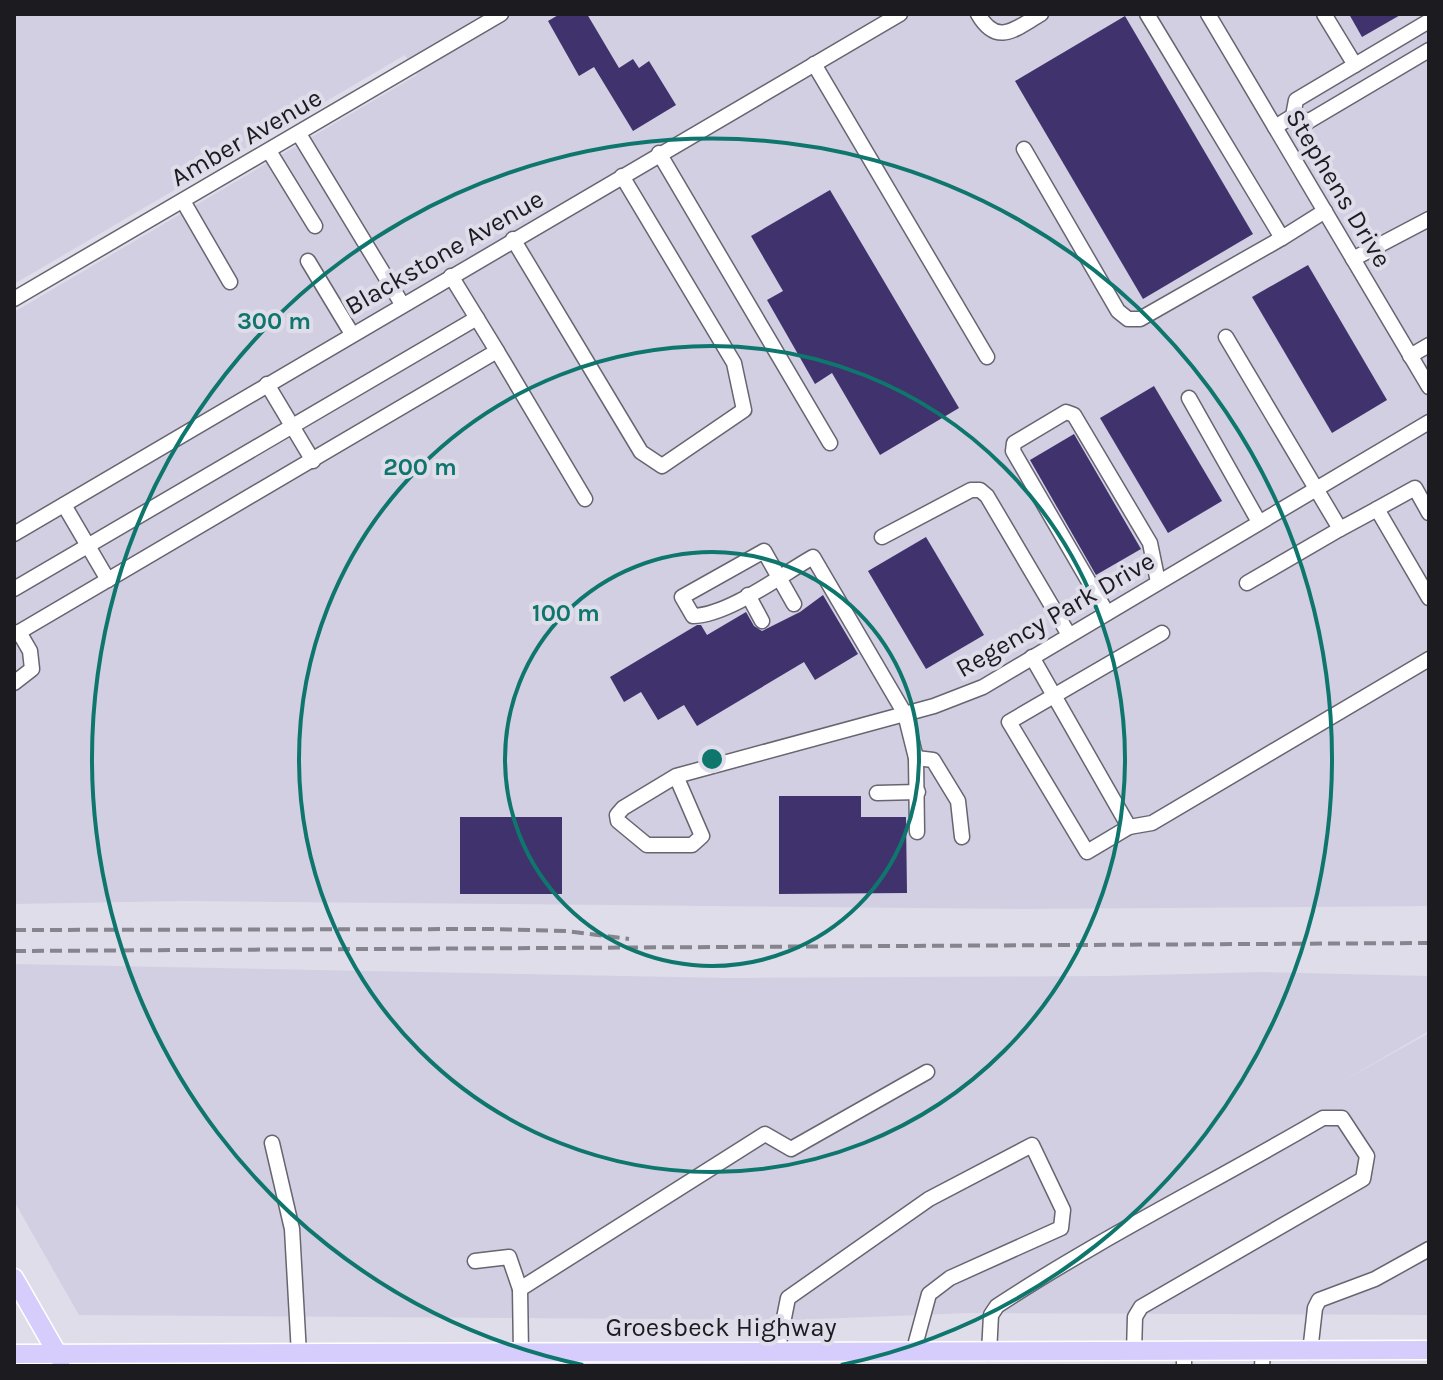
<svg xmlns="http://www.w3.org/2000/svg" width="1443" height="1380" font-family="Karla,sans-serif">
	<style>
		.built { fill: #d2cfe3 }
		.building { fill: #40326c }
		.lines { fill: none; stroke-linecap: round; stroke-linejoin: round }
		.minor-casing { stroke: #666570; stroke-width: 17 }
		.major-casing { stroke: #fff; stroke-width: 21 }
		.minor { stroke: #fff; stroke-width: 14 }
		.major { stroke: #d6cdfc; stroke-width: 18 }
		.rail { stroke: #86848d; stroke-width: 4; stroke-dasharray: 12 6; stroke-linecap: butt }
		.ring { fill: none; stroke: #0f766e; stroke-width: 4 }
		.labels { text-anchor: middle; stroke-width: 8; stroke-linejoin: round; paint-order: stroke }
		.street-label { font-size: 26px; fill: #1c1b20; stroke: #dfddea }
		.centre { fill: #0f766e; stroke: #dfddea; stroke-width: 4 }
		.ring-label { font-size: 24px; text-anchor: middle; font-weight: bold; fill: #0f766e; stroke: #dfddea; stroke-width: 8; stroke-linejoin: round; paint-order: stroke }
	</style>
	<rect width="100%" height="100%" fill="#dfddea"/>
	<g class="built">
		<path d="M14 14H1429V906L1022 909 187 901 14 904V312L417 75 405 55 14 284Z"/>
		<path d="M14 964 728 978 1109 976 1264 972 1429 976V1031L1341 1082 1429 1033V1315L968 1313 794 1320 79 1315 14 1201Z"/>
	</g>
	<g class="building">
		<path d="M560 14H587L619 68 633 59 639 68 649 61 676 105 633 131 594 67 579 76 548 21Z"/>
		<path d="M1349 14H1402L1362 37Z"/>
		<path d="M1125 16 1253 234 1143 299 1015 81Z"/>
		<path d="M830 190 959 408 880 455 832 373 815 384 767 300 783 291 751 236Z"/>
		<path d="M1308 265 1387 400 1332 433 1252 297Z"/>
		<path d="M1154 386 1222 501 1168 533 1100 418Z"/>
		<path d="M1074 434 1141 549 1096 575 1030 460Z"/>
		<path d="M926 537 984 635 926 669 868 571Z"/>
		<path d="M823 595 858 654 815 680 804 662 697 726 684 705 658 720 641 692 624 702 610 677 697 625H701L707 635 746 612 754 626 762 631 800 612Z"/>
		<path d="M779 796H861V817H906L907 893 779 894Z"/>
		<rect x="460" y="817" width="102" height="77"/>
	</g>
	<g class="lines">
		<defs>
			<g id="minor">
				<path d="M978 14C997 47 1015 29 1041 14"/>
				<path d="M1147 14 1282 238 1325 211"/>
				<path d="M1208 14 1429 387"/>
				<path d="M1324 14 1355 65"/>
				<path d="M814 64 987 357"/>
				<path d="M1293 116 1309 121 1429 50"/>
				<path d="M1275 127 1293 116 1296 100 1429 21"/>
				<path d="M299 134 402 304"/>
				<path d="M1024 149 1118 311 1128 319H1140L1282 238"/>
				<path d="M269 151 315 226"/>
				<path d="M659 153 830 443"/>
				<path d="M183 201 230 282"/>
				<path d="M513 239 641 452 662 466 744 410 734 363 622 176"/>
				<path d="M1353 259 1429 219"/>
				<path d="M308 261 352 334"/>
				<path d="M14 299 501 14"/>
				<path d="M1226 337 1340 529 1377 509 1429 598"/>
				<path d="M497 351 585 499"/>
				<path d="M1410 356 1429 345"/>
				<path d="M267 384 313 461"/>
				<path d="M1189 398 1259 522"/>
				<path d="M64 505 108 580"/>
				<path d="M1377 509 1415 488 1429 513"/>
				<path d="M14 534 900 14"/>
				<path d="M882 537 971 490H980L987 496 1069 635"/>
				<path d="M1247 583 1340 529"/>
				<path d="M14 589 477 318"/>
				<path d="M748 595 762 621"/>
				<path d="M794 604 764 551 682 597 693 616C729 615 781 575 813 557L905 714 916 758 917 832"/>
				<path d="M1107 613 1013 451 1014 443 1066 412 1074 415 1150 543 1158 582"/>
				<path d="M14 635 497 351 451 276"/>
				<path d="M1032 657 1129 827 1152 823 1429 659"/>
				<path d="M14 683 32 669 30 651 19 632"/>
				<path d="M916 758 933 760 958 801 962 837"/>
				<path d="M676 776 702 836 692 845H647L618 821 617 815 623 808 676 776 934 706 983 687 1429 422"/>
				<path d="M877 793 918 792"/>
				<path d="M1129 827 1087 852 1009 722 1162 633"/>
				<path d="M272 1143 292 1229 299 1354"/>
				<path d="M475 1261 509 1257 520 1289"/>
				<path d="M1184 1352V1366"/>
				<path d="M1310 1352 1315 1308 1319 1300 1375 1279 1429 1249"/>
				<path d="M521 1353 520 1289 765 1134 791 1149 927 1072"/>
				<path d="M777 1353 788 1298 929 1199 1032 1145 1063 1210 1061 1228 950 1278 929 1294 913 1353"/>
				<path d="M989 1353 991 1315 997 1306C1102 1237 1214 1182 1323 1118H1342L1367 1156 1363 1179 1141 1307 1135 1317 1134 1352"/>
				<path d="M1262 1366 1263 1352"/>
			</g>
			<g id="major">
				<path d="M14 1278 61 1360"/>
				<path d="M14 1354 1429 1350"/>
			</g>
		</defs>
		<use href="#minor" class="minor-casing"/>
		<use href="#major" class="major-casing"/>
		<use href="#minor" class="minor"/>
		<use href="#major" class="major"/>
		<g class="rail">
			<path d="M14 930 492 929 566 931 629 939"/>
			<path d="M14 951 1429 943"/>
		</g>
	</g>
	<g class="ring">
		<circle cx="712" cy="759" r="207"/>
		<circle cx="712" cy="759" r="413"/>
		<path d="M583 1365A620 620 0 1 1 841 1365"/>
	</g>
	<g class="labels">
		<g class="street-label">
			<text transform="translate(246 137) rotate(-30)" y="9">Amber Avenue</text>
			<text transform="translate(1339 188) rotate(59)" y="9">Stephens Drive</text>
			<text transform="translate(444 252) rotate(-30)" y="9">Blackstone Avenue</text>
			<text transform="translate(1055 614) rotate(-30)" y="9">Regency Park Drive</text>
			<text x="721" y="1336">Groesbeck Highway</text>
		</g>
	</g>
	<circle cx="712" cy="759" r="12" class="centre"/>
	<g class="ring-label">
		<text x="274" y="329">300 m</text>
		<text x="420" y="475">200 m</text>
		<text x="566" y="621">100 m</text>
	</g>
	<rect width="1443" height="1380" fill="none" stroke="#1c1b20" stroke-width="32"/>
</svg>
